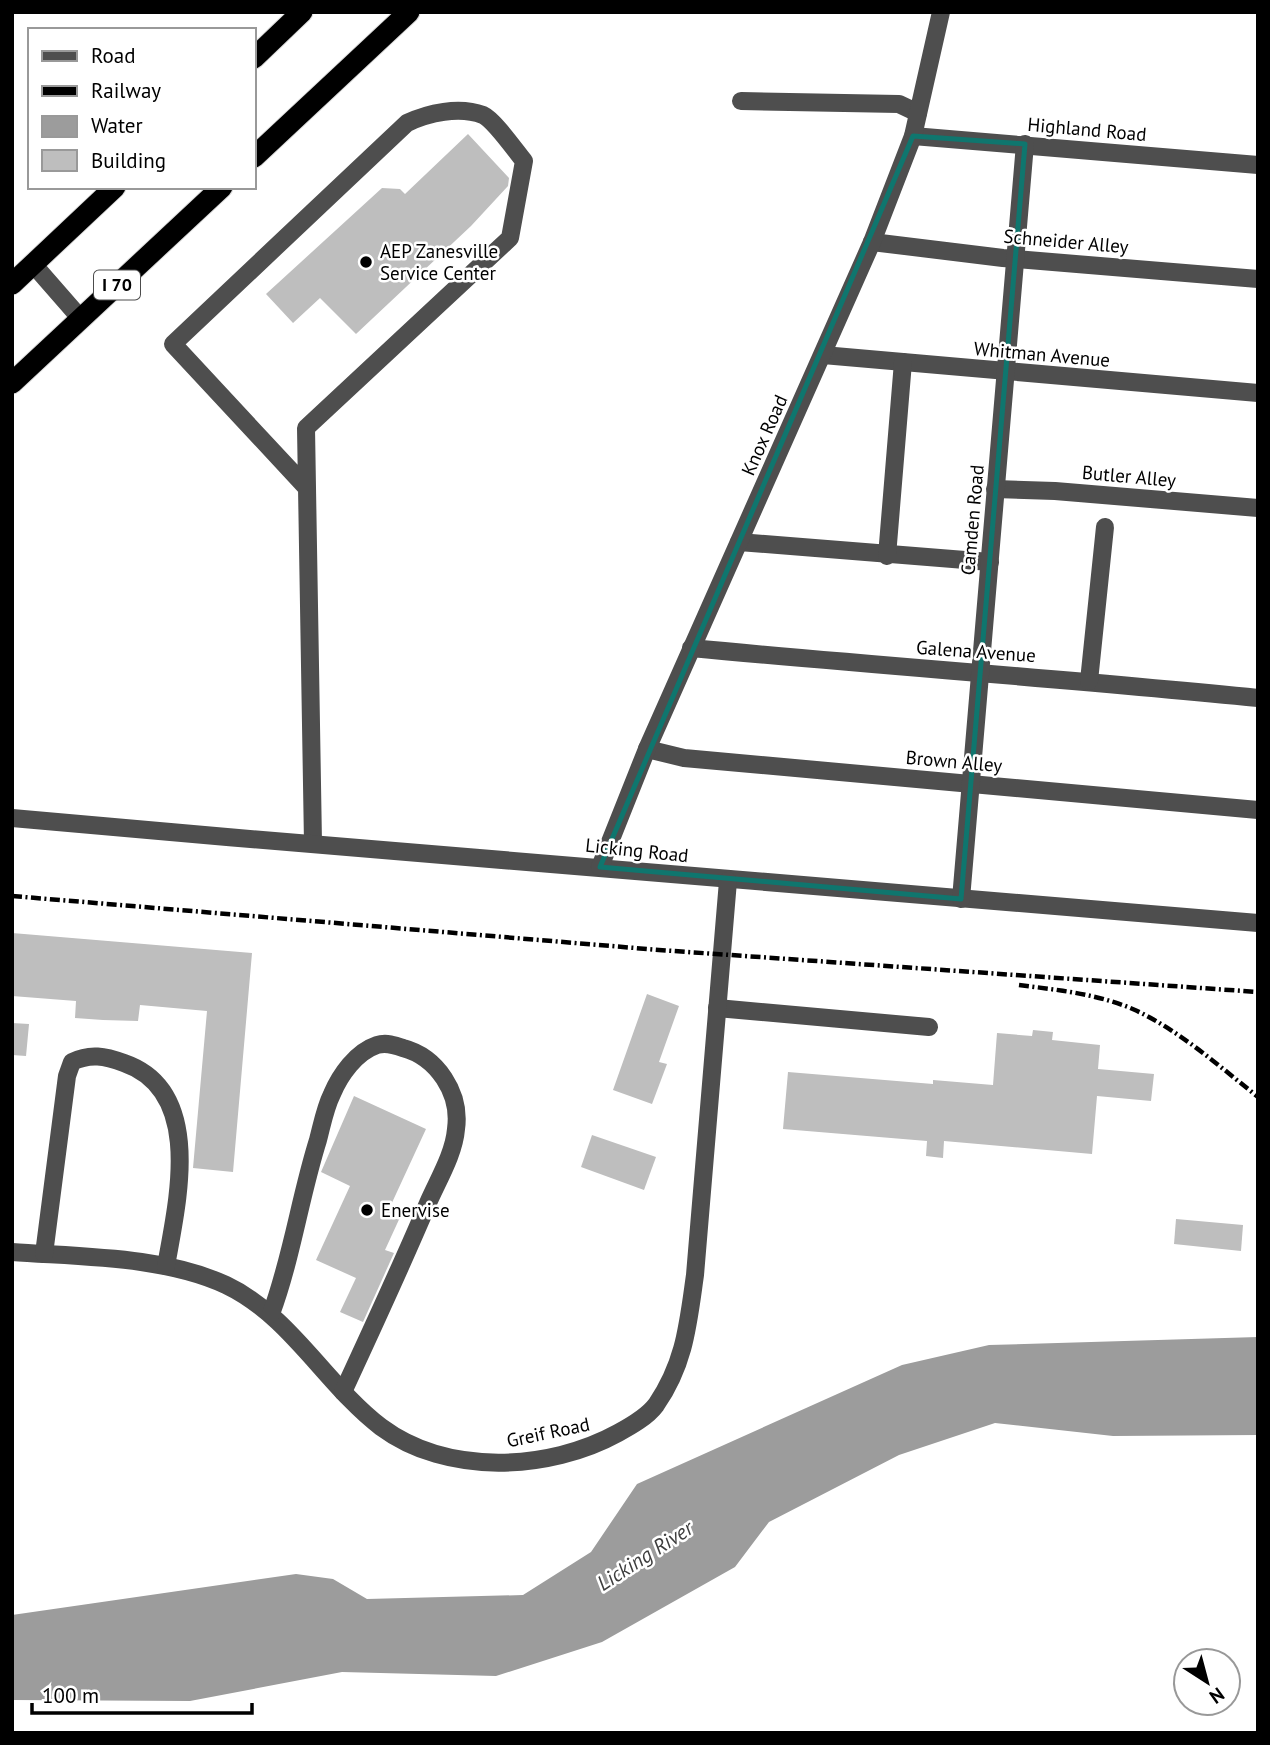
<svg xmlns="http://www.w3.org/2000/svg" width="1270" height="1745" font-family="'PT Sans',sans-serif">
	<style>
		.water { fill: #9c9c9c }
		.building { fill: #bebebe }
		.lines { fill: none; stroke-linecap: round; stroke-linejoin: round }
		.highway-casing { stroke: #dbdbdb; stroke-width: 23 }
		.minor { stroke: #4e4e4e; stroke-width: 18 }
		.highway { stroke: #000; stroke-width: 21 }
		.rail { stroke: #000; stroke-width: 4.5; stroke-dasharray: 10 3.5 2 3.5; stroke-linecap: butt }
		.marked { fill: none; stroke: #0f766e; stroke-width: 5; stroke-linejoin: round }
		.poi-dot { fill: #000; stroke: #fff; stroke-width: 2.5 }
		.labels { text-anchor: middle; stroke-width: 5; stroke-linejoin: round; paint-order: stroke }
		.shield { fill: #fff; stroke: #4c4c4c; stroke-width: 2 }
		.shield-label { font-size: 18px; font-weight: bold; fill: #000 }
		.street-label { font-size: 19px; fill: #000; stroke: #fff }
		.poi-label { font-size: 19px; fill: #000; stroke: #fff; text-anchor: start }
		.water-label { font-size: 21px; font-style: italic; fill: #3d3d3d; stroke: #fff }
	</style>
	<rect width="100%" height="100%" fill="#fff"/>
	<path class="water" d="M1258 1337V1435L1113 1436 995 1423 899 1455 769 1522 735 1567 602 1642 496 1676 342 1672 190 1701 12 1700V1615L296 1574 333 1579 367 1599 523 1595 591 1552 637 1484 902 1365 989 1345Z"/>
	<g class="building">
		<path d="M468 134 509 178 508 186 471 226 356 334 320 298 293 323 266 294 382 188 400 189 405 194Z"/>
		<path d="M12 933 252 953 233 1172 193 1168 207 1011 140 1005 138 1021 103 1020 75 1018 76 1001 12 996Z"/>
		<path d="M647 994 679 1006 659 1062 667 1064 652 1104 613 1090Z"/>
		<path d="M12 1023 29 1024 26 1056 12 1055Z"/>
		<path d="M1033 1030 1053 1032 1052 1040 1100 1045 1098 1069 1154 1074 1151 1101 1097 1096 1092 1154 944 1141 943 1158 926 1156 927 1141 783 1129 788 1072 933 1084V1080L993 1085 997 1033 1032 1036Z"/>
		<path d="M354 1096 426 1129 390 1207 402 1213 385 1250 394 1253 363 1322 340 1312 356 1278 316 1260 350 1186 321 1172Z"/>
		<path d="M592 1135 656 1157 644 1190 581 1167Z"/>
		<path d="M1176 1219 1243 1225 1241 1251 1174 1244Z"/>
	</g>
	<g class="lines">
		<defs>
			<g id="highway">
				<path d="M254 58 302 12"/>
				<path d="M254 157 409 12"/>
				<path d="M12 284 115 187"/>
				<path d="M12 383 222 187"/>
			</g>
		</defs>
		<use href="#highway" class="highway-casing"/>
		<g class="minor">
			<path d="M741 101 899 104 918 113"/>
			<path d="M913 136 1258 165"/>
			<path d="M872 242 1003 258 1258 279"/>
			<path d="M33 264 81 319"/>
			<path d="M823 355 1258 393"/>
			<path d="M306 487 173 344 407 123C428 113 459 106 483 115 494 120 515 150 524 161L510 238 306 428 313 843"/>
			<path d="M995 489 1055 491 1258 508"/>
			<path d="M739 542 990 562"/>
			<path d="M887 556 903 362"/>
			<path d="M691 648C880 666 1069 679 1258 698"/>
			<path d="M1089 681 1105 527"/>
			<path d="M647 749 684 758 1258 810"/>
			<path d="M12 818C427 855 842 890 1258 923"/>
			<path d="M600 867 647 749 872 242 913 136 941 12"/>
			<path d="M961 899 1025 144"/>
			<path d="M717 1008 929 1027"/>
			<path d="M12 1252C80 1257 164 1256 226 1285 291 1316 325 1384 381 1427 447 1476 549 1471 618 1433 631 1426 647 1417 656 1405 685 1363 688 1324 695 1275L728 881"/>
			<path d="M44 1254 67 1076 72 1062C90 1053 105 1056 124 1063 205 1091 177 1203 166 1266"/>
			<path d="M271 1314C292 1257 300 1197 318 1140 322 1125 325 1108 332 1094 340 1075 356 1052 377 1045 386 1042 395 1045 403 1048 437 1057 461 1093 456 1129 454 1154 438 1180 428 1203 401 1267 372 1329 343 1392"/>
		</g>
		<use href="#highway" class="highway"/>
		<g class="rail">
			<path d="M12 896 659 950 1258 992"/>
			<path d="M1019 985C1058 990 1099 994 1135 1010 1180 1031 1219 1066 1258 1097"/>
		</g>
	</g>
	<path class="marked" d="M913 136 1025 144 961 899 600 867Z"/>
	<g class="poi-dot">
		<circle cx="366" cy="262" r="7"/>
		<circle cx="367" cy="1210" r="7"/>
	</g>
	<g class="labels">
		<rect class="shield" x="94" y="270.5" width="46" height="29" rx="5"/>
		<g class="shield-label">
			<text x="117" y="291">I 70</text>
		</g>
		<g class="street-label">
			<text transform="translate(1087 129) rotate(5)" y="7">Highland Road</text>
			<text transform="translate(1066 241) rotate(5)" y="7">Schneider Alley</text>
			<text transform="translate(1042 354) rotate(5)" y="7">Whitman Avenue</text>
			<text transform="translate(764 435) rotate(-66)" y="7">Knox Road</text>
			<text transform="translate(1129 476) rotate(5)" y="7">Butler Alley</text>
			<text transform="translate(972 520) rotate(-85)" y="7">Camden Road</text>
			<text transform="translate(976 651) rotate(4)" y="7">Galena Avenue</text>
			<text transform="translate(954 761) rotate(5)" y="7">Brown Alley</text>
			<text transform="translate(637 850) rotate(6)" y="7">Licking Road</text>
			<text transform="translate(548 1432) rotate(-12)" y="7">Greif Road</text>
		</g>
		<g class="poi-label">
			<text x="380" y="258">AEP Zanesville<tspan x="380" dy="22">Service Center</tspan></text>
			<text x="381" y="1217">Enervise</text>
		</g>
		<g class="water-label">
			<text transform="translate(645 1556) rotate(-33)" y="7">Licking River</text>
		</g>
	</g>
	<rect width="1270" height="1745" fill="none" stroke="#000000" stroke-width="28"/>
	<rect x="28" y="28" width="228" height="161" fill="#ffffff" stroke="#999999" stroke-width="2"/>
	<rect x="42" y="51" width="35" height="10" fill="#4e4e4e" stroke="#999999" stroke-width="2"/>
	<text x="91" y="63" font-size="21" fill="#000000">Road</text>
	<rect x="42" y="86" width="35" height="10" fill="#000000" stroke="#999999" stroke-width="2"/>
	<text x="91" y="98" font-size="21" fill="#000000">Railway</text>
	<rect x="42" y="116" width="35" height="21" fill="#9c9c9c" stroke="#999999" stroke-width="2"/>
	<text x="91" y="133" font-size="21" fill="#000000">Water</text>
	<rect x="42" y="150" width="35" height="21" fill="#bebebe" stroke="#999999" stroke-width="2"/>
	<text x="91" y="168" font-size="21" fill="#000000">Building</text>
	<g transform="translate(1207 1682) rotate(144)"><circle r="33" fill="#ffffff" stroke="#999999" stroke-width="2"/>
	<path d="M0-5L12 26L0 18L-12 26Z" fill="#000000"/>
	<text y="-10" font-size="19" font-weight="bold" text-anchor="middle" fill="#000000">N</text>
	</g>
	<path d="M32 1703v10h220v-10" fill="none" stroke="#000000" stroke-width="3.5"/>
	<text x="42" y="1703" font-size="21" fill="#000000" stroke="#ffffff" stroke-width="5" paint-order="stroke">100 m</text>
</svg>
